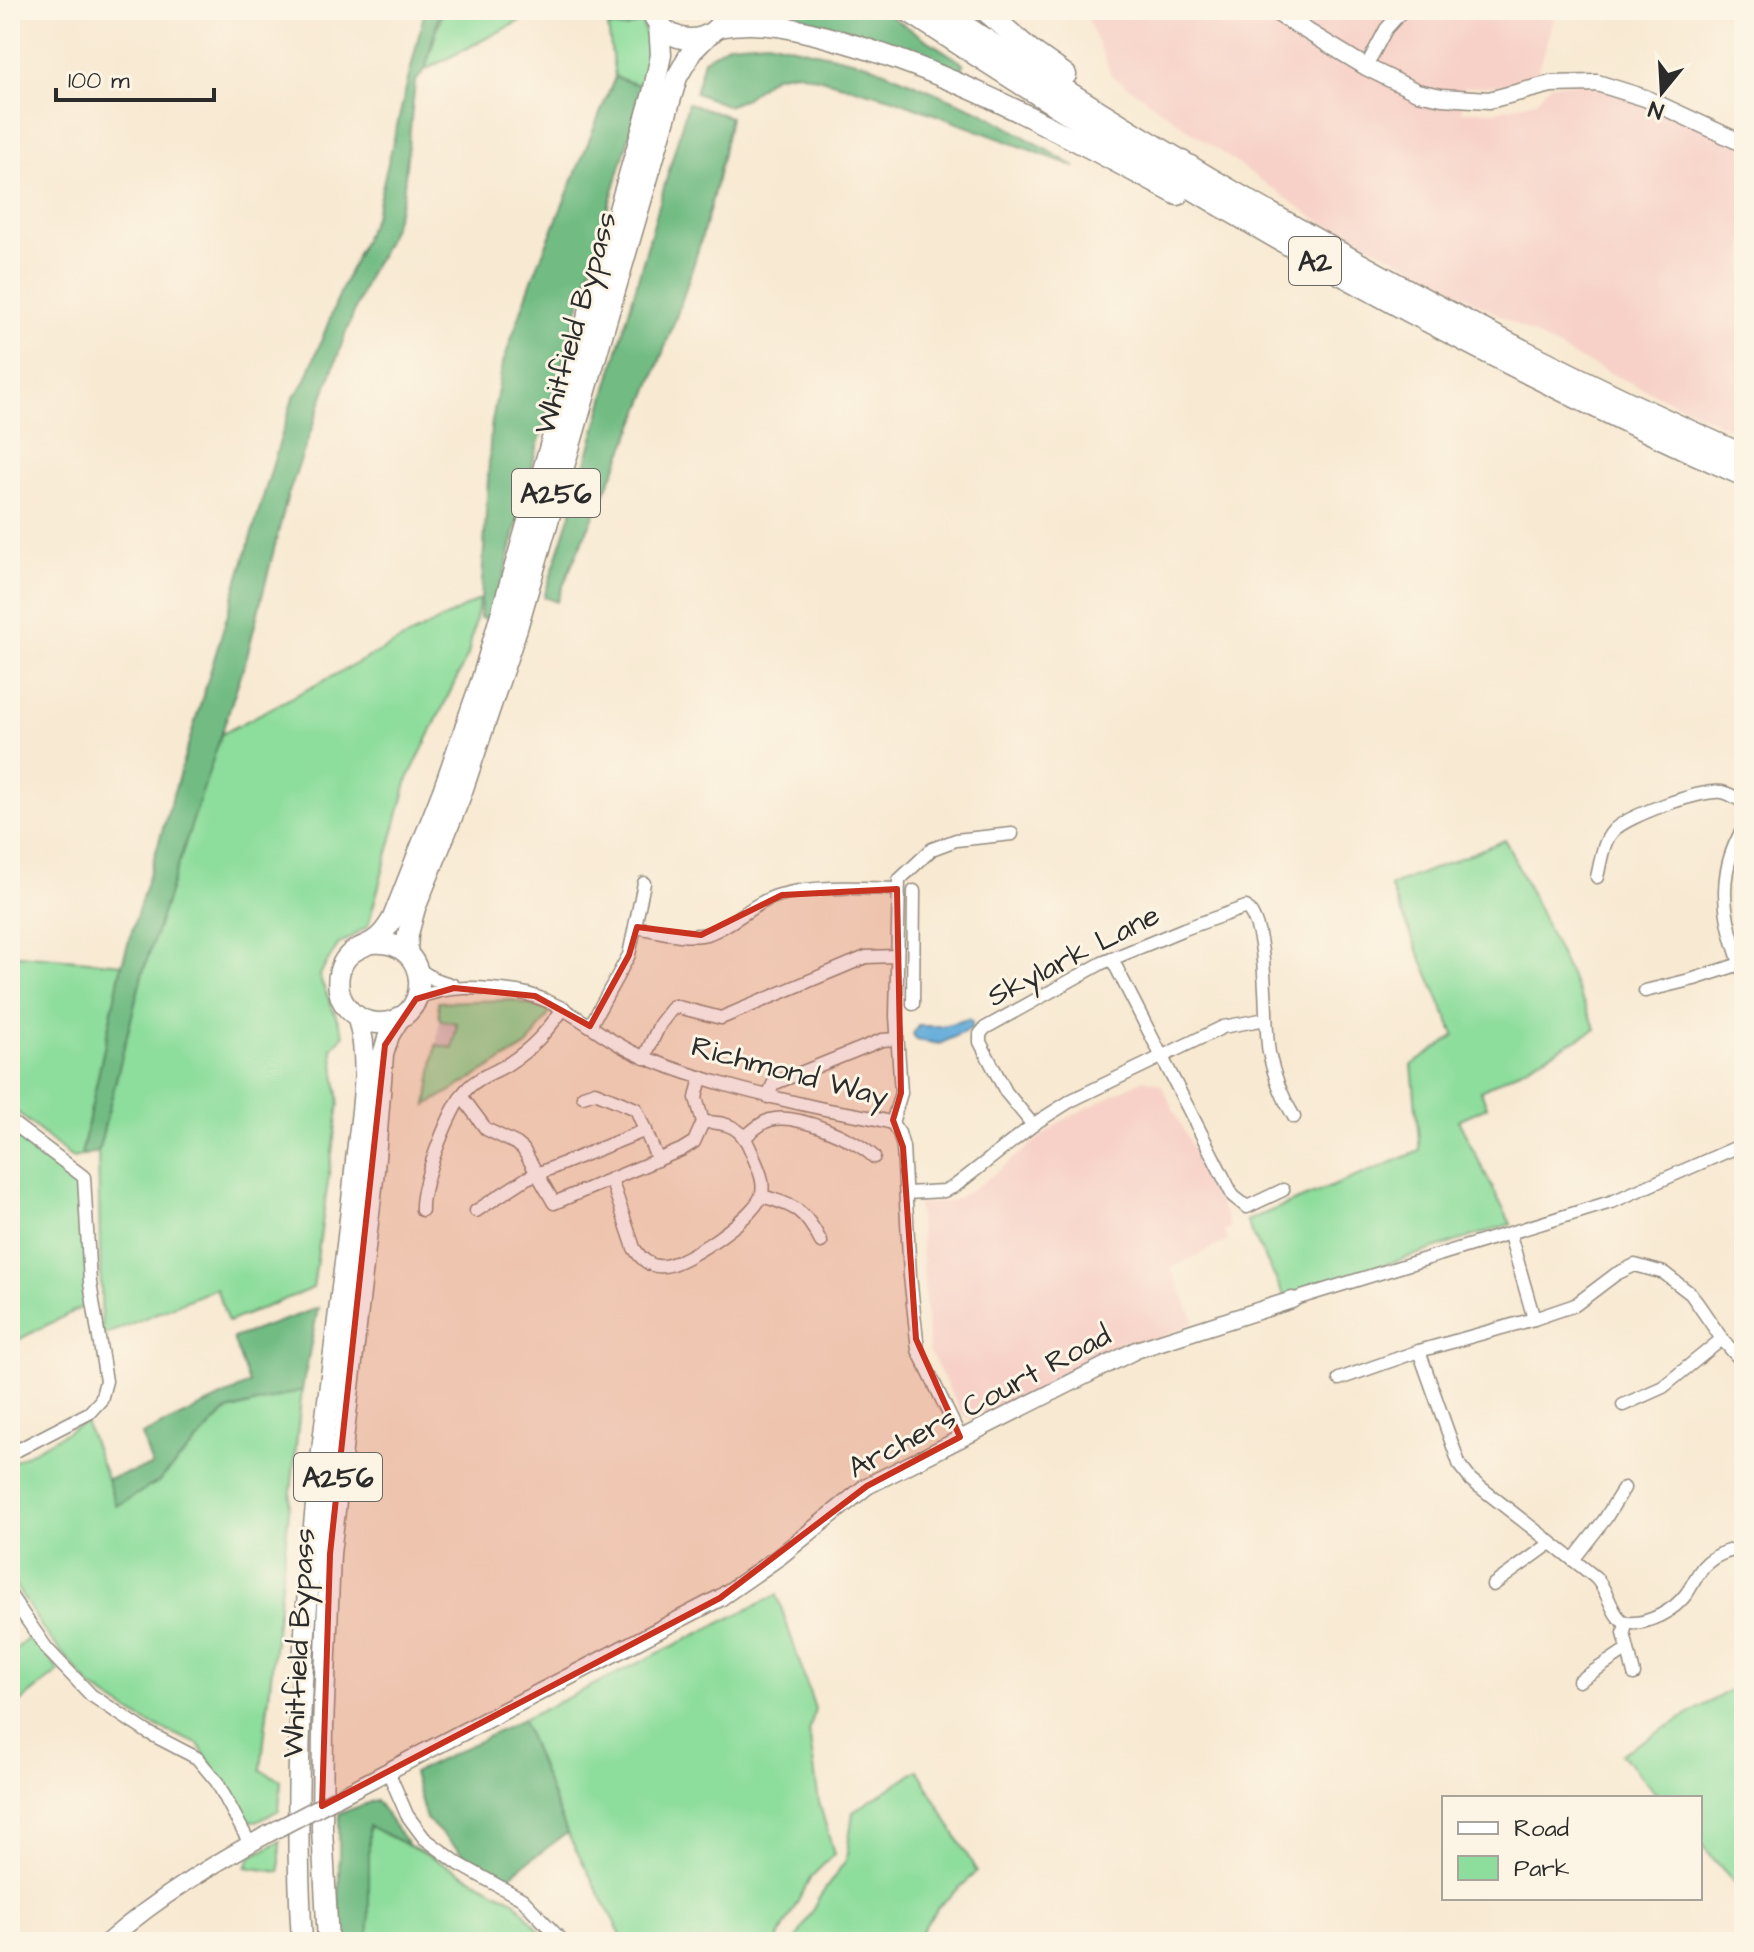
<svg xmlns="http://www.w3.org/2000/svg" width="1754" height="1952" font-family="'Architects Daughter',sans-serif">
	<style>
		.built { fill: #f7d1c8 }
		.industrial { fill: #d2bfc0 }
		.green { fill: #8ddd9c; stroke: #5c8464; stroke-width: 2 }
		.forest { fill: #72bc84; stroke: #4e7458; stroke-width: 2 }
		.water { fill: #62acda; stroke: #466c82; stroke-width: 2 }
		.lines { fill: none; stroke-linecap: round; stroke-linejoin: round }
		.minor-casing { stroke: #928a7e; stroke-width: 15 }
		.tertiary-casing { stroke: #928a7e; stroke-width: 19 }
		.trunk-casing { stroke: #928a7e; stroke-width: 23 }
		.minor { stroke: #fff; stroke-width: 12 }
		.tertiary { stroke: #fff; stroke-width: 16 }
		.trunk { stroke: #fff; stroke-width: 20 }
		.tertiary-bridge-casing { stroke: #928a7e; stroke-width: 19; stroke-linecap: butt }
		.tertiary-bridge { stroke: #fff; stroke-width: 16 }
		.marked { fill: #c8321e; fill-opacity: 0.2; stroke: #c8321e; stroke-width: 6; stroke-linejoin: round }
		.labels { text-anchor: middle; stroke-width: 6; stroke-linejoin: round; paint-order: stroke }
		.shield { fill: #fcf5e5; stroke: #6a6863; stroke-width: 2 }
		.shield-label { font-size: 28px; font-weight: bold; fill: #2b2b2b }
		.street-label { font-size: 30px; fill: #2b2b2b; stroke: #fcf5e5 }
	</style>
	<rect width="100%" height="100%" fill="#fcf5e5"/>
	<filter id="ink" filterUnits="userSpaceOnUse"><feTurbulence type="fractalNoise" baseFrequency=".0125" numOctaves="2"/><feDisplacementMap in="SourceGraphic" scale="16" xChannelSelector="R" yChannelSelector="G"/><feConvolveMatrix kernelMatrix="1 2 1 2 8 2 1 2 1" color-interpolation-filters="sRGB"/></filter>
	<filter id="wash" filterUnits="userSpaceOnUse"><feTurbulence type="fractalNoise" baseFrequency=".006" numOctaves="4" result="noise"/><feDisplacementMap in="SourceGraphic" scale="32" xChannelSelector="R" yChannelSelector="G"/><feGaussianBlur stdDeviation="1.8" result="paint"/><feColorMatrix in="noise" values="0 0 0 0 0 0 0 0 0 0 0 0 0 0 0 0 0 1.4 0 .05"/><feComposite in="paint" operator="in"/></filter>
	<g filter="url(#wash)">
		<rect width="100%" height="100%" fill="#f8e9d2"/>
		<g class="built">
			<path d="M1084 10H1557L1537 76 1508 85 1465 87 1462 111H1497L1536 101 1551 84 1597 83 1744 144V435L1575 357 1396 258 1319 221 1111 75Z"/>
			<path d="M1144 1079 1161 1084 1231 1227 1224 1231 1228 1241 1171 1268 1195 1322 975 1421 962 1414 929 1350 918 1204 952 1201 981 1184 1060 1122Z"/>
		</g>
		<path class="industrial" d="M440 1020 457 1023 453 1048 436 1045Z"/>
		<g class="green">
			<path d="M443 10H541L425 70Z"/>
			<path d="M642 22 649 47 644 87 615 77 608 27 626 28Z"/>
			<path d="M480 599 468 655 408 779 368 926 338 945 319 976 344 1035 332 1048 339 1103 313 1288 228 1322 216 1288 102 1336 98 1152 142 975 220 735Z"/>
			<path d="M1505 840 1596 1029 1481 1091 1487 1107 1458 1120 1511 1224 1285 1297 1246 1221 1420 1151 1412 1065 1455 1036 1390 886Z"/>
			<path d="M19 955 122 964 81 1156 72 1158 10 1106V956Z"/>
			<path d="M513 1000 551 1011 527 1046 427 1105 436 1045 453 1048 457 1023 440 1020 438 1002Z"/>
			<path d="M10 1130 80 1181 88 1304 10 1344Z"/>
			<path d="M302 1390 261 1770 281 1780 279 1810 257 1822 246 1820 198 1744 146 1722 91 1687 46 1634 10 1577V1464L85 1422 117 1505 158 1482 225 1412Z"/>
			<path d="M777 1595 815 1709 809 1732 819 1802 834 1854 811 1877 776 1942H625L567 1833 522 1720Z"/>
			<path d="M31 1636 59 1671 10 1710V1654Z"/>
			<path d="M1744 1682V1893L1700 1844V1798H1660L1621 1754Z"/>
			<path d="M918 1770 977 1872 938 1907 914 1942H795L819 1898 846 1860 853 1812Z"/>
			<path d="M368 1825 514 1900 549 1942H369Z"/>
			<path d="M280 1841V1872L246 1867 251 1857Z"/>
		</g>
		<g class="forest">
			<path d="M425 10H440L425 70 415 82 403 195 393 227 380 256 371 269 345 335 287 498 247 656 142 975 98 1152 81 1156 122 964 293 398 305 382 342 288 376 213Z"/>
			<path d="M606 10H641L642 22 626 28 608 26Z"/>
			<path d="M760 10H881L964 64 961 72 852 30Z"/>
			<path d="M767 41 865 63 984 113 1076 167 891 98 795 72 774 76 746 98 728 106 695 93 704 60 729 44Z"/>
			<path d="M615 77 644 87 531 468 493 620 480 618 491 427 503 363 532 280Z"/>
			<path d="M688 103 730 117C709 237 666 352 618 463 598 510 574 554 557 602L544 597 576 498Z"/>
			<path d="M318 1308 302 1390 225 1412 158 1482 116 1506 107 1479 152 1466 142 1435 249 1384 233 1338Z"/>
			<path d="M522 1720 567 1833 507 1877 463 1854 426 1819 413 1773Z"/>
			<path d="M376 1800 409 1846 369 1826V1942H342L339 1906V1814Z"/>
		</g>
		<path class="water" d="M968 1019 972 1022V1028L940 1044 917 1040 913 1034 918 1026H942Z"/>
	</g>
	<g filter="url(#ink)">
		<g class="lines">
			<defs>
				<g id="minor">
					<path d="M1366 67 1386 29 1403 10"/>
					<path d="M1744 827C1713 878 1725 922 1744 974"/>
					<path d="M1597 877C1601 862 1602 843 1613 831 1626 816 1702 789 1722 792 1731 794 1737 798 1744 803"/>
					<path d="M637 927C658 931 688 940 710 933 735 924 754 902 780 895 819 885 858 888 897 889"/>
					<path d="M1112 959 1233 1196 1247 1207 1283 1190"/>
					<path d="M417 968 434 979 453 985"/>
					<path d="M1645 991 1694 979 1740 964"/>
					<path d="M416 999C447 984 483 987 517 992 567 1000 600 1040 646 1058 700 1080 757 1094 815 1107 840 1113 867 1115 892 1123L899 1133 903 1147 910 1276 918 1350 960 1437"/>
					<path d="M913 1004 914 891"/>
					<path d="M590 1026 629 955 644 883"/>
					<path d="M644 1058 660 1024 674 1006 721 1018 866 957 896 956"/>
					<path d="M583 1096 595 1092 636 1109 658 1160"/>
					<path d="M462 1097 486 1129 517 1144 523 1149 554 1203 681 1150 694 1142 703 1122 696 1098 701 1077"/>
					<path d="M768 1097 773 1084 882 1040 897 1039"/>
					<path d="M10 1121 84 1177 90 1283 106 1381 101 1400 89 1413 10 1454"/>
					<path d="M892 1123 901 1093 896 1016 899 880 932 849 956 840 1012 834"/>
					<path d="M1033 1125 1006 1092 980 1042V1034L985 1028 1102 963 1184 929 1246 907C1270 929 1263 1018 1269 1053 1274 1076 1282 1097 1294 1117"/>
					<path d="M744 1138C752 1131 760 1123 770 1120 795 1112 856 1139 874 1157"/>
					<path d="M611 1179 634 1248C641 1259 651 1268 664 1266 686 1264 758 1215 762 1193 765 1179 756 1164 751 1151 742 1127 728 1122 703 1122"/>
					<path d="M907 1193 944 1191 955 1186 1037 1122 1072 1100 1223 1027 1266 1019"/>
					<path d="M762 1196C796 1206 805 1210 821 1242"/>
					<path d="M422 1210C420 1185 451 1102 470 1086 481 1076 496 1072 508 1064 533 1048 546 1032 564 1008"/>
					<path d="M476 1211 527 1178 646 1130"/>
					<path d="M1510 1235 1534 1319"/>
					<path d="M1292 1300 1614 1201 1744 1144"/>
					<path d="M1419 1351 1460 1466 1471 1480 1595 1577C1610 1592 1611 1617 1626 1623"/>
					<path d="M1339 1379 1419 1351 1534 1319 1575 1305 1616 1274 1635 1265 1664 1273 1691 1294 1722 1339 1744 1364"/>
					<path d="M1623 1405 1663 1387 1722 1339"/>
					<path d="M1573 1560 1605 1519 1624 1488"/>
					<path d="M1493 1585 1551 1543"/>
					<path d="M10 1595 47 1649 91 1695 147 1732 197 1758 217 1782 250 1844"/>
					<path d="M1626 1623C1648 1625 1674 1611 1687 1593 1693 1584 1697 1574 1704 1566 1715 1554 1729 1550 1744 1548"/>
					<path d="M1626 1623 1624 1633 1634 1674"/>
					<path d="M1579 1681 1626 1650"/>
					<path d="M388 1771 407 1815 424 1838 459 1864 522 1899 563 1942"/>
				</g>
				<g id="tertiary">
					<path d="M1272 10 1366 67 1417 92 1442 97 1489 100 1551 84 1597 83 1645 98 1744 144"/>
					<path d="M346 1793 720 1598 779 1557 867 1486 1136 1350 1292 1300"/>
					<path d="M107 1942C159 1896 218 1861 279 1828"/>
				</g>
				<g id="trunk">
					<path d="M651 10C665 48 715 49 728 10"/>
					<path d="M906 10C1173 186 1451 347 1744 476"/>
					<path d="M941 10C1197 178 1464 331 1744 455"/>
					<path d="M984 10 1032 51 1066 75"/>
					<path d="M718 27C762 18 802 30 844 42 963 76 1069 137 1178 195"/>
					<path d="M372 943C434 937 434 1026 377 1023 364 1022 352 1015 345 1005 337 993 336 976 343 963 350 950 361 948 372 942 381 937 388 927 393 918L443 791 482 679 653 93 661 55 659 25"/>
					<path d="M407 953 408 934 415 908 460 797 517 628 677 77 692 51 708 35"/>
					<path d="M302 1942C292 1779 303 1612 322 1451 333 1354 347 1258 356 1161 361 1115 372 1061 357 1016"/>
					<path d="M328 1942 322 1828 323 1728 330 1554 374 1170 383 1055 389 1035 400 1017"/>
				</g>
			</defs>
			<use href="#minor" class="minor-casing"/>
			<use href="#tertiary" class="tertiary-casing"/>
			<use href="#trunk" class="trunk-casing"/>
			<use href="#minor" class="minor"/>
			<use href="#tertiary" class="tertiary"/>
			<use href="#trunk" class="trunk"/>
			<defs>
				<path id="tertiary-bridge" d="M279 1828 346 1793"/>
			</defs>
			<use href="#tertiary-bridge" class="tertiary-bridge-casing"/>
			<use href="#tertiary-bridge" class="tertiary-bridge"/>
		</g>
	</g>
	<path class="marked" d="M897 889 901 1093 893 1120 903 1147 916 1339 960 1437 867 1486 720 1598 322 1806 330 1554 385 1045 416 999 454 988 535 996 590 1026 629 955 637 927 701 935 782 895Z"/>
	<g class="labels">
		<g class="shield">
			<rect x="1289" y="237" width="52" height="48" rx="6"/>
			<rect x="512" y="469" width="88" height="48" rx="6"/>
			<rect x="294" y="1453" width="88" height="48" rx="6"/>
		</g>
		<g class="shield-label">
			<text x="1315" y="271">A2</text>
			<text x="556" y="503">A256</text>
			<text x="338" y="1487">A256</text>
		</g>
		<g class="street-label">
			<text transform="translate(575 323) rotate(-74)" y="10">Whitfield Bypass</text>
			<text transform="translate(1073 955) rotate(-27)" y="10">Skylark Lane</text>
			<text transform="translate(790 1071) rotate(15)" y="10">Richmond Way</text>
			<text transform="translate(979 1401) rotate(-28)" y="10">Archers Court Road</text>
			<text transform="translate(298 1643) rotate(-87)" y="10">Whitfield Bypass</text>
		</g>
	</g>
	<rect width="1754" height="1952" fill="none" stroke="#fcf5e5" stroke-width="40"/>
	<rect x="1442" y="1796" width="260" height="104" fill="#fcf5e5" stroke="#a8a49b" stroke-width="2"/>
	<rect x="1458" y="1822" width="40" height="12" fill="#ffffff" stroke="#a8a49b" stroke-width="2"/>
	<text x="1514" y="1836" font-size="24" fill="#2b2b2b">Road</text>
	<rect x="1458" y="1856" width="40" height="24" fill="#8ddd9c" stroke="#a8a49b" stroke-width="2"/>
	<text x="1514" y="1876" font-size="24" fill="#2b2b2b">Park</text>
	<g transform="translate(1662 92) rotate(198)" stroke="#fcf5e5" stroke-width="6" paint-order="stroke">
	<path d="M0-6L14 30L0 20L-14 30Z" fill="#2b2b2b"/>
	<text y="-12" font-size="22" font-weight="bold" text-anchor="middle" fill="#2b2b2b">N</text>
	</g>
	<path d="M56 88v12h158v-12" fill="none" stroke="#2b2b2b" stroke-width="4"/>
	<text x="68" y="88" font-size="24" fill="#2b2b2b" stroke="#fcf5e5" stroke-width="6" paint-order="stroke">100 m</text>
</svg>
